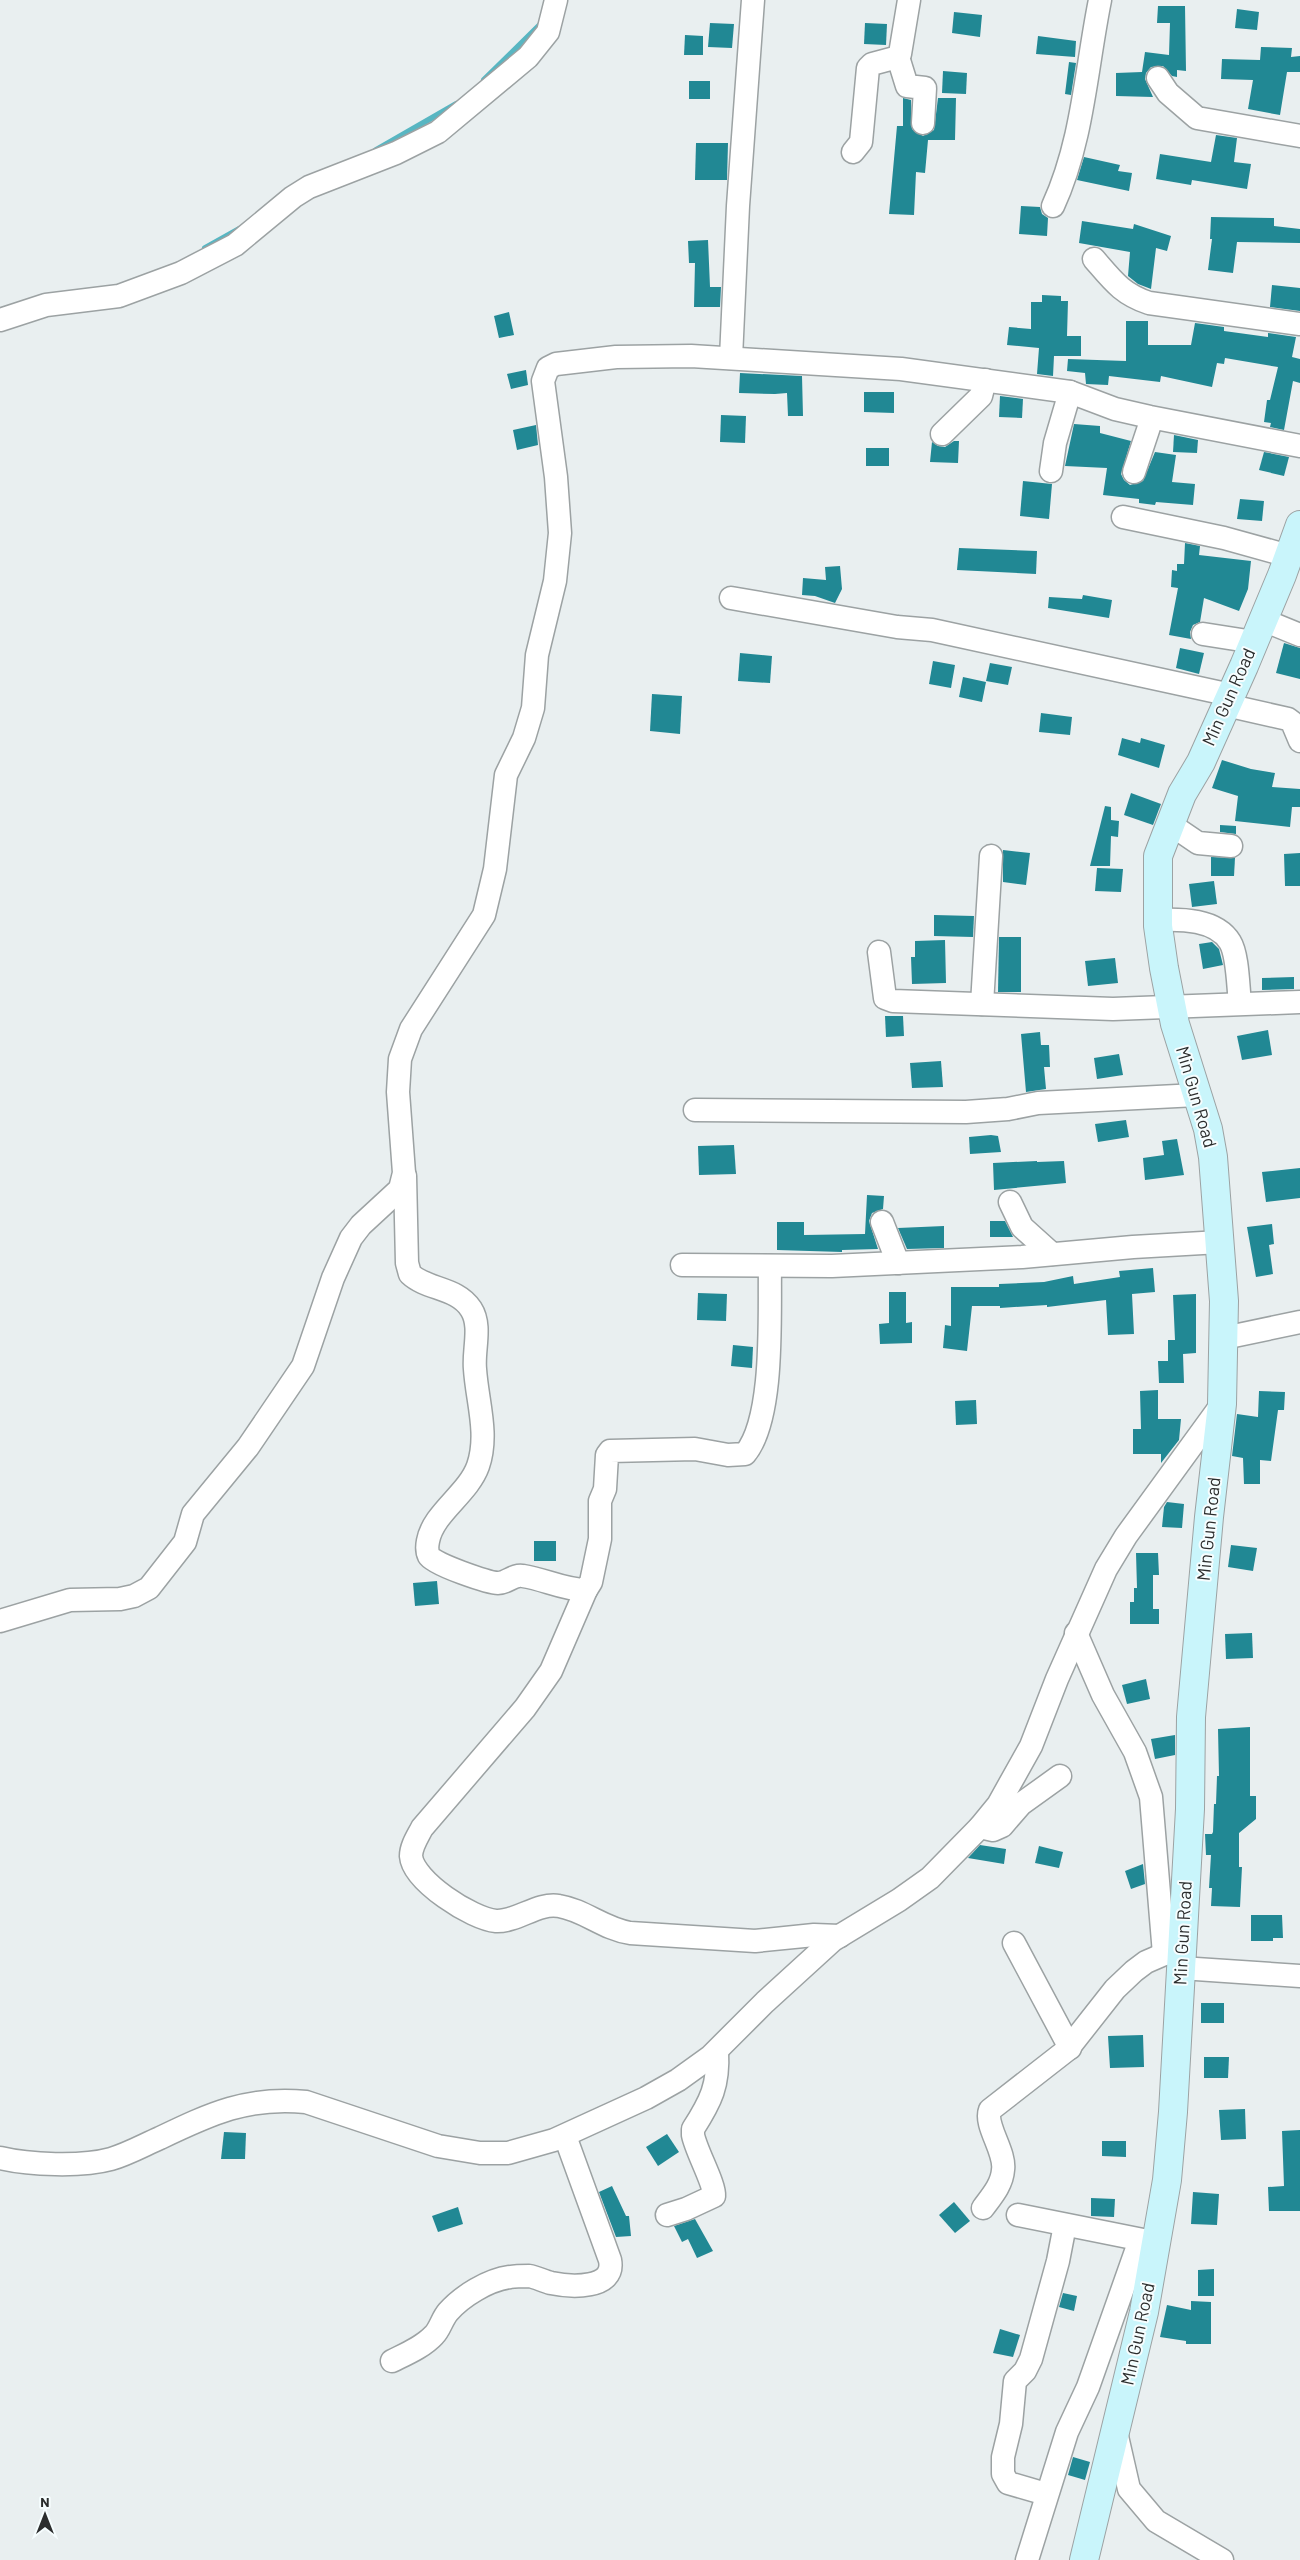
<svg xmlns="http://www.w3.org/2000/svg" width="1300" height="2560" font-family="Barlow,sans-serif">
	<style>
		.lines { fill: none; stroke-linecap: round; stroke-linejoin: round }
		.stream { stroke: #58b6c2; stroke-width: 6 }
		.building { fill: #218894 }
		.street-casing { stroke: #9ca2a3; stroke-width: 25 }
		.secondary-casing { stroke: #9ca2a3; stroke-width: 30 }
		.street { stroke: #fff; stroke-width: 22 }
		.secondary { stroke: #c9f5fb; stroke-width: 28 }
		.labels { text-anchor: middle; stroke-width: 4; stroke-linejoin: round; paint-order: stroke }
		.street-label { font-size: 18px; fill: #2b2d2d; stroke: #f6fdfe }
	</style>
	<rect width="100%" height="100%" fill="#e9eff0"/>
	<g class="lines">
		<g class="stream">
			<path d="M484 80 543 22"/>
			<path d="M376 150 456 104"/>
			<path d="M205 248 239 229"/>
		</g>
	</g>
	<g class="building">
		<path d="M1158 6H1185L1186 71 1177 70V77L1172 76 1163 66 1151 67 1146 73 1145 79 1153 97 1116 96V73L1142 72 1145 52 1169 55 1170 23H1157Z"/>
		<path d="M1237 9 1259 12 1257 30 1235 28Z"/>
		<path d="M954 12 982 15 980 37 952 33Z"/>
		<path d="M710 23 734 24 732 48 708 47Z"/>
		<path d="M865 23 887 24 886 45 864 44Z"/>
		<path d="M685 35 703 36V55H684Z"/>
		<path d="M1038 36 1076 41 1075 57 1036 54Z"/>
		<path d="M1261 47 1292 48 1291 57 1300 56V72H1287L1280 115 1248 109 1253 80 1221 79 1222 59 1260 60Z"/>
		<path d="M1069 62 1076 63 1071 95 1065 94Z"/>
		<path d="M943 71 967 73 966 94 942 93Z"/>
		<rect x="689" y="81" width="21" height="18"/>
		<path d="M903 98 911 100 912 129 923 136 934 130 938 98H956L955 140H928L925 173 916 172 914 215 889 214 897 126H903Z"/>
		<path d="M1216 135 1237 138 1234 162 1251 164 1247 189 1192 180 1191 185 1156 179 1160 154 1211 162Z"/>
		<path d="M696 143H728L727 180H695Z"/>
		<path d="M1084 157 1120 165 1118 171 1132 173 1129 191 1077 180Z"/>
		<path d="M1021 206 1040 207 1042 214 1048 218 1047 236 1019 234Z"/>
		<path d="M1211 217 1274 218V226L1300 229V243L1237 242 1233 273 1208 270 1212 239H1210Z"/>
		<path d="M1082 221 1133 229 1134 224 1171 236 1167 251 1156 248 1151 289 1138 284 1128 276 1130 252 1079 243Z"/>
		<path d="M708 240 710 287H721L720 307H694L695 263H689L688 241Z"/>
		<path d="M1272 285 1300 288V311L1270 307Z"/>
		<path d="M1042 295 1061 296V301H1068L1067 336H1081V356H1054L1053 376 1037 374 1039 348 1007 345 1009 327 1031 329V302H1042Z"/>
		<path d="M509 312 514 335 499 338 494 316Z"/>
		<path d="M1126 321H1148V345H1191L1195 323 1224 327V331L1268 337V333L1296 337 1292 357 1300 359V383L1293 381 1284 430 1270 427 1271 423 1264 422 1267 400H1270L1278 367 1225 358 1224 364 1217 363 1212 387 1161 376 1160 382 1109 376 1108 385 1086 384 1085 373 1067 371 1068 359 1126 361Z"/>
		<path d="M526 370 528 385 511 389 507 374Z"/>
		<path d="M740 373 802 376 803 416H788L787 393 775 394 739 393Z"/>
		<path d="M864 392H894V413L864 412Z"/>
		<path d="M1000 396 1023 399 1022 418 999 417Z"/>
		<path d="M721 415 746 416 745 443 720 442Z"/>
		<path d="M1074 424 1100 426V433L1131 441 1121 474 1124 480 1130 485 1143 481 1155 452 1176 455 1172 482 1195 484 1193 505 1156 502 1155 505 1139 503V499L1103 495 1107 468 1065 466Z"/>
		<path d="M536 425 538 445 517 450 513 430Z"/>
		<path d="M1174 435 1198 440 1197 453 1173 452Z"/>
		<path d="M954 441H959L958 463 930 462 932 442 938 446 945 447Z"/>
		<rect x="866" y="448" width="23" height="18"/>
		<path d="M1264 452 1289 457 1284 476 1259 470Z"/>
		<path d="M1023 481 1052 484 1049 519 1020 516Z"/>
		<path d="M1240 499 1264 501 1262 521 1237 519Z"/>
		<path d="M1185 543 1200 546 1199 555 1251 561 1248 589 1239 611 1204 598 1200 622 1193 625 1190 632 1191 639 1169 635 1178 588 1171 587 1172 570 1177 571V564H1184Z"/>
		<path d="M959 548 1037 551 1036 574 957 570Z"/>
		<path d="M840 566 842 589 835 603 815 596 802 595 803 578 826 580 825 567Z"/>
		<path d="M1083 595 1112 600 1109 618 1048 608 1049 597 1082 599Z"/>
		<path d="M1284 643 1300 648V679L1276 673Z"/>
		<path d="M1180 648 1204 653 1199 674 1176 668Z"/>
		<path d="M740 653 772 656 770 683 738 681Z"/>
		<path d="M933 661 955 665 951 688 929 684Z"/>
		<path d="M990 663 1012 667 1008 685 986 681Z"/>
		<path d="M963 677 986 682 982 702 959 697Z"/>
		<path d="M652 694 682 696 680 734 650 731Z"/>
		<path d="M1041 713 1072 717 1070 735 1039 732Z"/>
		<path d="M1122 738 1140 743 1141 738 1165 745 1159 768 1118 755Z"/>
		<path d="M1222 760 1251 769 1275 773 1272 787 1300 789V807H1292L1290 827 1235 821 1238 796 1212 788Z"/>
		<path d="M1131 793 1161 804 1153 825 1124 815Z"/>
		<path d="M1105 806 1111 807V820L1119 821 1118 837 1111 836 1110 866H1090Z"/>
		<path d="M1220 825 1236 826V834L1220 832Z"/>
		<path d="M1003 850 1030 853 1026 885 1003 882Z"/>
		<path d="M1300 853V886H1285L1284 854Z"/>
		<path d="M1211 857 1235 858 1234 876H1211Z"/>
		<path d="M1097 868 1123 869 1121 892 1095 891Z"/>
		<path d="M1214 881 1217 904 1192 907 1189 884Z"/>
		<path d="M934 915 974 916 973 937 934 936Z"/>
		<path d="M999 937H1021V992H998Z"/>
		<path d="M945 940 946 983 912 984 911 957H915V941Z"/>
		<path d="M1212 942 1219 949 1223 965 1203 969 1199 944Z"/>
		<path d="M1115 958 1118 983 1088 986 1085 961Z"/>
		<path d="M1294 977V989L1262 990V978Z"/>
		<path d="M885 1016H903L904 1036 886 1037Z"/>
		<path d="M1268 1030 1272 1055 1242 1060 1237 1036Z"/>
		<path d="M1040 1032 1041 1045H1049L1050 1067H1044L1046 1089 1026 1092 1021 1034Z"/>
		<path d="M1119 1054 1123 1075 1097 1079 1094 1058Z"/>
		<path d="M941 1061 943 1087 912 1088 910 1063Z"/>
		<path d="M1126 1120 1129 1137 1098 1142 1095 1124Z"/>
		<path d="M991 1135 998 1136 1001 1152 970 1154 969 1137Z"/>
		<path d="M1177 1139 1184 1175 1145 1180 1143 1158 1164 1155 1162 1141Z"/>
		<path d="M734 1145 736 1174 699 1175 698 1146Z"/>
		<path d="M1037 1161V1162L1064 1161 1066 1183 994 1190 993 1163Z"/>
		<path d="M1300 1168V1198L1266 1202 1262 1172Z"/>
		<path d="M867 1195 884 1196 883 1209 872 1213 869 1221 878 1249 842 1250V1252L777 1250V1222H804V1235L865 1234Z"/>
		<path d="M990 1221H1005L1013 1237H990Z"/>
		<path d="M1272 1224 1274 1244 1269 1245 1273 1274 1256 1277 1247 1227Z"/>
		<path d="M944 1226V1248L907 1249 898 1228Z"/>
		<path d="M1153 1268 1155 1292 1132 1294 1134 1334 1108 1335 1106 1300 1047 1307V1305L1000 1308V1306H972L967 1351 943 1348 945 1325 951 1326V1287H999V1284L1044 1282 1073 1276 1074 1284 1120 1277 1119 1271Z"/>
		<path d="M889 1292H906V1323L912 1322V1343L880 1344 879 1324 889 1323Z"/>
		<path d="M698 1293 727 1294 726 1321 697 1320Z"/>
		<path d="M1196 1294V1353L1183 1354 1184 1383H1159L1158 1361H1168V1340H1175L1173 1295Z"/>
		<path d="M733 1345 753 1347 752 1368 731 1366Z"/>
		<path d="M1158 1390V1419H1181L1179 1440 1161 1463V1454H1133V1429H1141L1140 1391Z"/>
		<path d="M1259 1391 1285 1392 1284 1410H1278L1271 1461 1260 1460V1484H1244L1243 1458 1232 1456 1237 1414 1258 1417Z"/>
		<path d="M976 1400 977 1424 956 1425 955 1401Z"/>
		<path d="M1167 1502 1184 1504 1182 1528 1162 1527 1164 1507Z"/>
		<rect x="534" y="1541" width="22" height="20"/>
		<path d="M1231 1545 1257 1548 1253 1571 1228 1567Z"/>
		<path d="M1136 1553H1158L1159 1575H1153V1609H1159V1624H1130V1602H1134V1588H1137Z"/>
		<path d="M437 1581 439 1604 415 1606 413 1583Z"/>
		<path d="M1252 1633 1253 1658 1226 1659 1225 1634Z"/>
		<path d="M1146 1679 1150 1699 1127 1704 1122 1685Z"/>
		<path d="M1250 1727V1796H1256V1819L1239 1833V1867H1242L1240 1907 1211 1906 1212 1888H1209L1211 1855H1206L1205 1834H1212L1213 1832 1214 1804H1216L1217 1776H1219L1218 1729Z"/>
		<path d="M1175 1735V1755L1155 1759 1151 1739Z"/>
		<path d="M980 1845 1006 1849 1004 1864 968 1858Z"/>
		<path d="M1039 1846 1063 1852 1059 1868 1035 1863Z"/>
		<path d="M1143 1864 1145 1884 1131 1889 1125 1871Z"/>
		<path d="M1251 1915H1282L1283 1938H1273V1941H1251Z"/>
		<rect x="1201" y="2003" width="23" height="20"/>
		<path d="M1143 2035 1144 2067 1110 2068 1108 2036Z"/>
		<path d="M1204 2057H1229L1228 2078H1204Z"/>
		<path d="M1245 2109 1246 2139 1221 2140 1219 2110Z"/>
		<path d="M1300 2130V2211H1269L1268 2187 1284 2186 1282 2131Z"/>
		<path d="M224 2132 246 2133 245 2159H221Z"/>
		<path d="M667 2134 679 2152 658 2166 646 2147Z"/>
		<path d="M1102 2141H1126V2157L1102 2156Z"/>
		<path d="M612 2186 626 2216H629L631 2236 616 2237 599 2192Z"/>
		<path d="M1193 2192 1219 2194 1217 2225 1191 2224Z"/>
		<path d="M1091 2198 1115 2199 1114 2217 1091 2216Z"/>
		<path d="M954 2202 970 2221 955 2233 939 2215Z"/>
		<path d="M458 2207 463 2224 438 2232 432 2216Z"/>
		<path d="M695 2219 713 2251 697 2258 688 2239 682 2242 674 2226Z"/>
		<path d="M1214 2269V2296H1198V2270Z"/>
		<path d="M1063 2293 1077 2296 1074 2311 1059 2307Z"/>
		<path d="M1191 2301 1211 2302V2344H1186V2341L1160 2337 1167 2305 1191 2310Z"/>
		<path d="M1000 2329 1020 2335 1013 2357 993 2353Z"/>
		<path d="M1073 2457 1090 2462 1085 2480 1068 2475Z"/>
	</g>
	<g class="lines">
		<defs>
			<g id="street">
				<path d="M898 57 907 86 925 88 923 123"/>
				<path d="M1158 78 1168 93 1197 118 1300 136"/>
				<path d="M853 152 861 142 868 68 872 64 898 57 900 54 909 0"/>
				<path d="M1053 206C1083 141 1086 69 1100 0"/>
				<path d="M1094 259C1113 281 1122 294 1149 303L1300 324"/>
				<path d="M0 320 46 305 119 296 181 273 235 245 293 197 309 187 396 153 438 132 528 57 548 32 556 0"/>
				<path d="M731 358 738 206 753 0"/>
				<path d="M942 434 981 396 985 380"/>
				<path d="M1051 471 1055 443 1070 392"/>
				<path d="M1134 472 1152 418"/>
				<path d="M1123 517 1224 538 1289 556"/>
				<path d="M731 598 897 627 932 630 1231 695"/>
				<path d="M1263 620 1300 635"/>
				<path d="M1203 634 1254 642"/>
				<path d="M1226 705 1288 719 1292 722 1300 741"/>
				<path d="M1170 824 1198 843 1231 846"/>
				<path d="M1158 920C1181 919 1216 919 1230 942 1238 955 1238 987 1240 1003"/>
				<path d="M879 952 885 998 893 1001 1113 1009 1300 1002"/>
				<path d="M982 1004 991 856"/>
				<path d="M695 1110 966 1112 1008 1109 1038 1103 1197 1095"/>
				<path d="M405 1176 407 1263 410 1274C427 1290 457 1287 471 1309 482 1326 473 1350 475 1369 477 1401 489 1434 478 1466 468 1494 433 1513 428 1541 427 1546 427 1552 429 1556 433 1564 489 1583 498 1583 507 1583 514 1574 523 1576 544 1579 564 1590 586 1590L591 1582 600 1539V1501L605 1489 607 1455 610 1451 695 1449 728 1455 745 1454C775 1418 769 1313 770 1266"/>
				<path d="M1010 1202 1022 1227 1052 1254"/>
				<path d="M882 1222 898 1263"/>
				<path d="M682 1265 832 1266 1022 1257 1133 1247 1220 1242"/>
				<path d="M1224 1338 1300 1322"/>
				<path d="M586 1590 551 1671 525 1708 422 1828C418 1836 411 1846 411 1856 413 1881 472 1919 496 1921 517 1922 538 1902 559 1906 584 1910 604 1929 630 1933L755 1941 814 1935 840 1936"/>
				<path d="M0 1621 70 1600 120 1599 134 1596 149 1588 185 1542 193 1514 248 1447 303 1366 333 1278 351 1238 361 1225 400 1189 404 1173 398 1092 400 1059 411 1029 484 915 495 869 506 775 524 738 533 708 537 655 555 581 560 533 556 477 543 381 548 368 556 364 616 357 691 356 901 369 1070 392 1115 409 1150 417 1300 446"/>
				<path d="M1076 1633 1103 1695 1135 1752 1151 1797 1164 1954"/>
				<path d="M980 1827 993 1830 1002 1826 1021 1804 1060 1776"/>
				<path d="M1014 1943 1070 2048"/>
				<path d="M1181 1968 1300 1976"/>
				<path d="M0 2158C29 2165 82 2167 111 2159 128 2154 144 2145 160 2138 210 2114 248 2096 306 2102L438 2146 480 2153H508L554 2140 646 2098 678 2080 710 2057 765 2002 833 1940 899 1900 930 1878 980 1827 998 1805 1031 1746 1057 1679 1106 1569 1126 1536 1222 1404"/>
				<path d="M983 2208C991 2197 1002 2185 1003 2170 1006 2152 984 2125 990 2110L1067 2050 1115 1989 1134 1971 1146 1962 1183 1946"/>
				<path d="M667 2215 686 2209 714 2196C715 2184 696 2151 693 2135V2129C711 2101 719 2085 717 2051"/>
				<path d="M1018 2215 1153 2242"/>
				<path d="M392 2361C406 2354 423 2347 434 2335 440 2329 442 2319 448 2312 462 2296 488 2280 510 2277 516 2276 523 2276 529 2276 536 2277 543 2281 551 2283 570 2287 616 2290 610 2260L565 2136"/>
				<path d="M1116 2432 1129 2489 1156 2521 1222 2560"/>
				<path d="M1046 2494 1008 2483 1003 2474V2457L1011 2424 1015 2381 1025 2371 1031 2359 1058 2261 1065 2225"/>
				<path d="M1027 2560 1067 2432 1088 2387 1140 2240"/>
			</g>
			<path id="secondary" d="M1084 2560 1144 2312 1167 2180 1173 2112 1190 1809 1191 1717 1209 1517 1222 1404 1224 1301 1213 1157 1208 1129 1175 1024 1164 968 1158 926V856L1182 794 1201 762 1244 666 1282 575 1300 525"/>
		</defs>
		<use href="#street" class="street-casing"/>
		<use href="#secondary" class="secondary-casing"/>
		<use href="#street" class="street"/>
		<use href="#secondary" class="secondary"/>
	</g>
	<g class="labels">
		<g class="street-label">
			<text transform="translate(1229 697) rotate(-66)" y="6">Min Gun Road</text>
			<text transform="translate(1196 1097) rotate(74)" y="6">Min Gun Road</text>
			<text transform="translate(1209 1529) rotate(-84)" y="6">Min Gun Road</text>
			<text transform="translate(1183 1933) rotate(-87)" y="6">Min Gun Road</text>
			<text transform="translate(1138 2334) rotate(-78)" y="6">Min Gun Road</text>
		</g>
	</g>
	<g transform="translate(45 2515)" stroke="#f6fdfe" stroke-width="4" paint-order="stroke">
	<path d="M0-4L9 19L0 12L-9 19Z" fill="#2b2d2d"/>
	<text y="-8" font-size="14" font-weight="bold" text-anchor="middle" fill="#2b2d2d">N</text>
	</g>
</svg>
